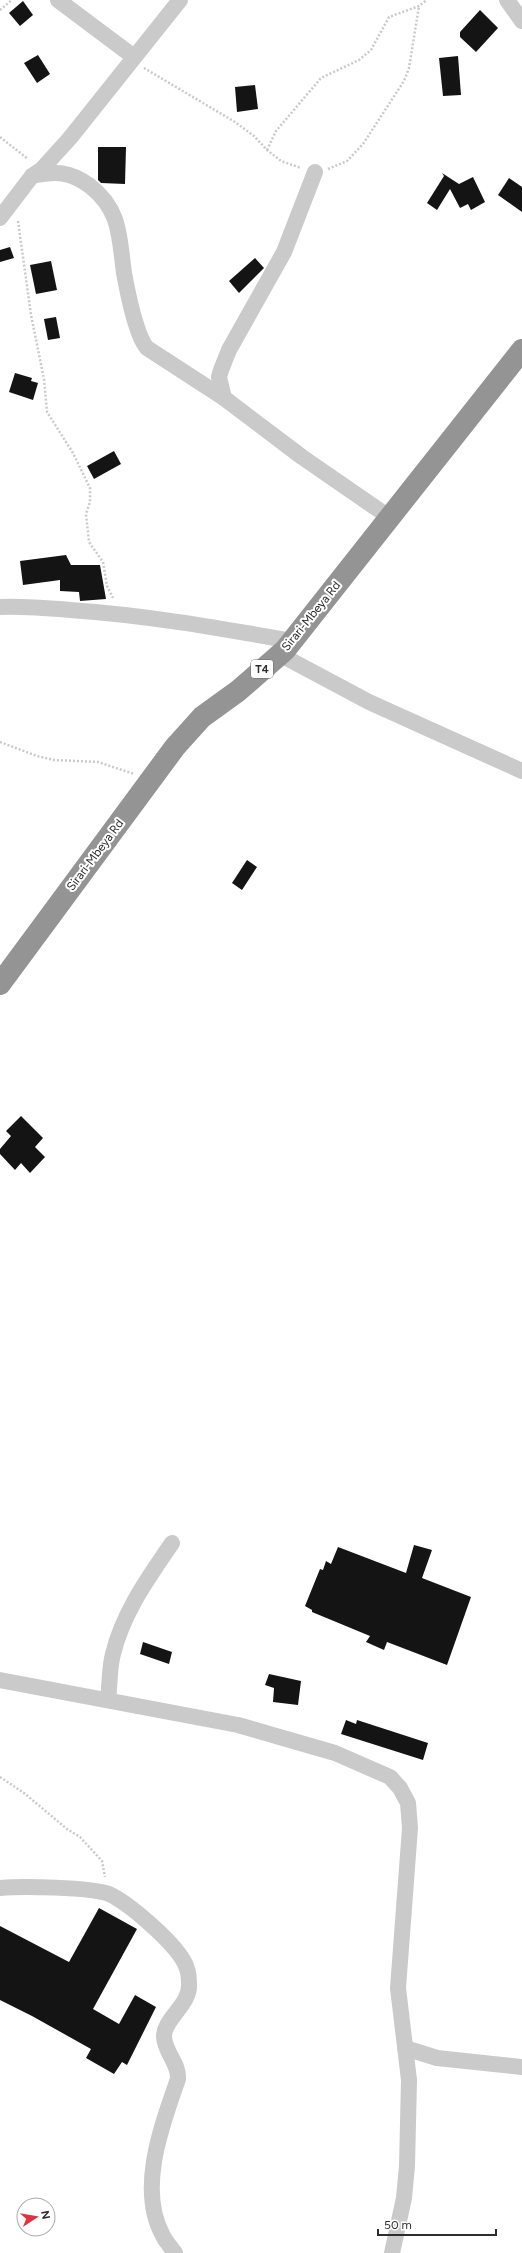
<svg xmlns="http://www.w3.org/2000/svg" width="522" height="2253" font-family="Figtree,sans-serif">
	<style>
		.building { fill: #141414 }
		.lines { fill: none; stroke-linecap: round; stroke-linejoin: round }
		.path { stroke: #cacaca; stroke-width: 2.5; stroke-dasharray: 2 2; stroke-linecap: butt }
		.minor { stroke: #cacaca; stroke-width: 16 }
		.highway { stroke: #949494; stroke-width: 22 }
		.labels { text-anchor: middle; stroke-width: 4; stroke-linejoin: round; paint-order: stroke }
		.shield { fill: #fff; stroke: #6c6c6c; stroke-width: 1 }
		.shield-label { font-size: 11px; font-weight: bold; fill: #2d2d2d }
		.street-label { font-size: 12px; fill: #2d2d2d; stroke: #fff }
	</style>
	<rect width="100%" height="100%" fill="#fff"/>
	<g class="building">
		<path d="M23 1 33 15 20 26 9 13Z"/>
		<path d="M480 10 498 28 476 52 460 37V32Z"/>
		<path d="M38 55 50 74 37 83 24 63Z"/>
		<path d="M458 56 461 95 443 96 439 58Z"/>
		<path d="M255 85 258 109 237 112 235 87Z"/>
		<path d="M98 147H126L125 184 101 183 98 180Z"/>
		<path d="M442 173 459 184 473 177 485 202 471 210 468 204 460 208 450 189 437 210 427 203 444 176Z"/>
		<path d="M509 178 522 187V212L498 195Z"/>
		<path d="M10 247 14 258 0 262V250Z"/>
		<path d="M255 258 264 268 239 293 229 281Z"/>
		<path d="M51 261 57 290 36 294 30 265Z"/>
		<path d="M56 317 60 338 48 340 44 319Z"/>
		<path d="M15 373 32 378 31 381 38 383 33 400 9 392Z"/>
		<path d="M114 451 121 464 94 479 87 466Z"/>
		<path d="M66 555 71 565H100L106 599 80 601 79 592 60 591V580L23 585 20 561Z"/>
		<path d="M247 860 257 867 242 890 232 883Z"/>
		<path d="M21 1116 43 1138 35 1147 45 1157 30 1173 21 1163 15 1170 0 1154V1149L11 1136 6 1131Z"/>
		<path d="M414 1545 432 1550 422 1578 471 1597 447 1665 387 1642 384 1650 366 1642 370 1636 312 1612V1610L305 1606 320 1569 323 1570 326 1561 331 1564 338 1547 406 1573Z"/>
		<path d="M143 1642 172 1652 169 1664 140 1654Z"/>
		<path d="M269 1674 301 1681 298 1705 273 1702 274 1688 265 1685Z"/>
		<path d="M346 1720 356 1724 357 1720 428 1743 423 1760 341 1734Z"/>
		<path d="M99 1908 137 1929 93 2009 119 2024 135 1995 156 2007 127 2065 122 2062 114 2074 86 2058 91 2049 32 2016 0 2000V1926L69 1962Z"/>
	</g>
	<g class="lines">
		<g class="path">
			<path d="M0 10 12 0"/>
			<path d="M144 68 235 122 254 136 267 150 281 161 301 168"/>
			<path d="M0 137 28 159"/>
			<path d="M267 150 276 131 321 78 359 60 371 50 389 17 419 6 427 0"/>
			<path d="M328 169 347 161 363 144 404 81 409 68 419 6"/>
			<path d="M18 221 31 315 44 379 47 412 73 453 90 488V502L86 514 89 542 103 562 107 586 113 598"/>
			<path d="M0 742 37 756 54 760 98 762 134 774"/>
			<path d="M0 1777 24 1793 67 1829 80 1837 102 1861 105 1877"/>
		</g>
		<g class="minor">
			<path d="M58 0 134 57"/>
			<path d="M507 0 522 21"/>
			<path d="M32 176C55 171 70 171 90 186 121 210 119 237 124 273 127 289 130 305 135 321 138 330 140 340 147 348L224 398 302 457 389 517"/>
			<path d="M0 218 32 176 41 170 70 138 180 0"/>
			<path d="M224 398 219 377 221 370 229 350 284 252 315 172"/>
			<path d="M0 607C23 606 46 608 70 610 145 615 218 628 292 641"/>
			<path d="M279 654 369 702 522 771"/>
			<path d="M0 1680 238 1725 335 1753 390 1777 400 1788 408 1803 410 1828 398 1988 409 2080 407 2166 404 2198 392 2253"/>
			<path d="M108 1700C110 1685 109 1668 113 1654 123 1612 149 1577 172 1543"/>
			<path d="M0 1888C21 1886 90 1887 109 1894 129 1903 172 1941 183 1960 187 1966 189 1976 189 1983 191 2005 163 2019 164 2037 165 2053 179 2063 178 2079 162 2125 137 2189 163 2236 166 2242 171 2247 175 2253"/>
			<path d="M405 2048 437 2058 522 2067"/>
		</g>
		<path class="highway" d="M0 984 175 747 202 717 238 691 285 650 522 350"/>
	</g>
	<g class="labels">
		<rect class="shield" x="251" y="660" width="22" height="18" rx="3"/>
		<g class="shield-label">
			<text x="262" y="673">T4</text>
		</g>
		<g class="street-label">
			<text transform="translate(311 616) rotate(-51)" y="4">Sirari-Mbeya Rd</text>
			<text transform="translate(95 855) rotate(-53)" y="4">Sirari-Mbeya Rd</text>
		</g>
	</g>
	<g transform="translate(36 2217) rotate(78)"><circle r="19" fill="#ffffff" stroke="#ababab"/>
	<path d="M0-3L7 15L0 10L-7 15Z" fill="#e0333f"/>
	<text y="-6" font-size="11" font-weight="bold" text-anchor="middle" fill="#2d2d2d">N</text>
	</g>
	<path d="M378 2229v6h118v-6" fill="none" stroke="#2d2d2d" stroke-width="2"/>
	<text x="384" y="2229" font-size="12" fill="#2d2d2d" stroke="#ffffff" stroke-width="3" paint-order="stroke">50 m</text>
</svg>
